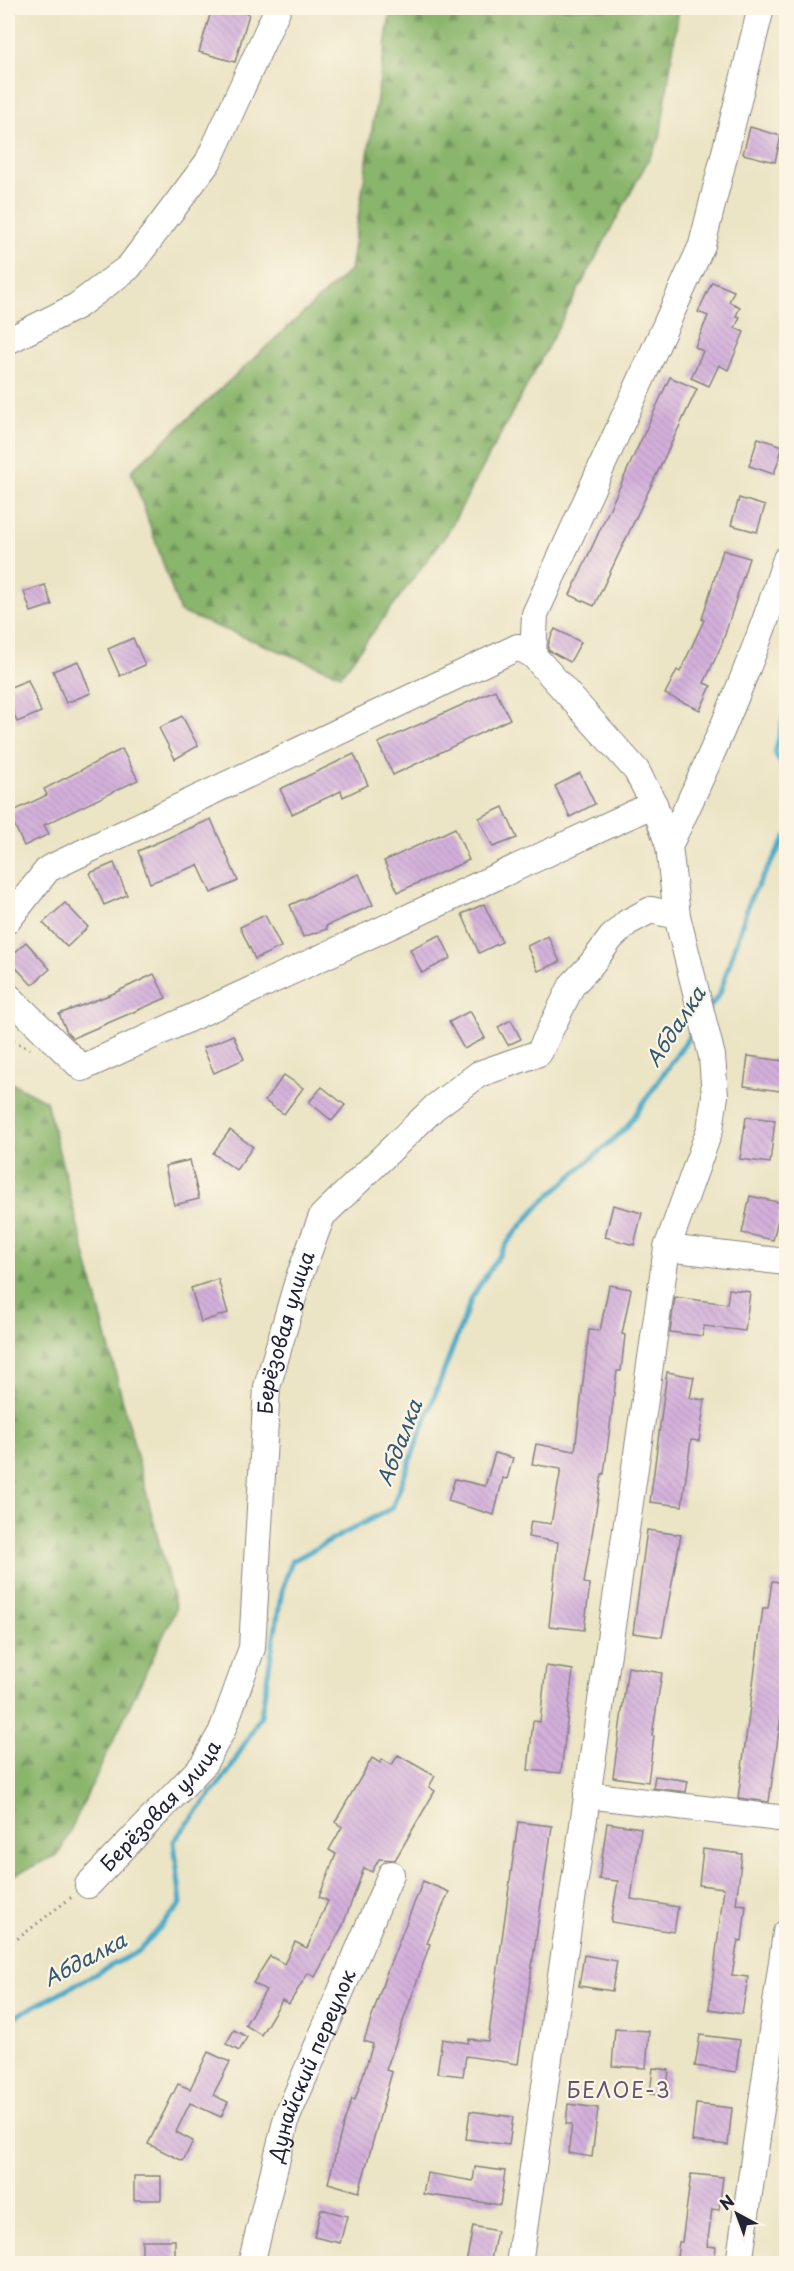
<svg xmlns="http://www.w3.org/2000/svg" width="794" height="2271" font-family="'Playpen Sans',sans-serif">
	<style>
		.forest { fill: url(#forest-firs); stroke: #566c54; stroke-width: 1.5 }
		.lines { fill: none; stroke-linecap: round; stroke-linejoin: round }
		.stream { stroke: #46a9c6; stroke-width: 5 }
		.building { fill: url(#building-back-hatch) }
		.minor-casing { stroke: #868380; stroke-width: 28 }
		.path { stroke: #868380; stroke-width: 3; stroke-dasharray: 1.5 4.5; stroke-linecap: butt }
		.minor { stroke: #fff; stroke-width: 26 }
		.labels { text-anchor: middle; stroke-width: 4.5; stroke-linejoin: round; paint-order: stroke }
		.street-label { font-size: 20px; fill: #22223b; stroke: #fcf5e5 }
		.water-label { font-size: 21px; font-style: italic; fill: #305873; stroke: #fcf5e5 }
		.neighbourhood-label { font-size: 21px; letter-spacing: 1.5px; fill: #605473; stroke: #fcf5e5 }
	</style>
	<defs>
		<pattern id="forest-firs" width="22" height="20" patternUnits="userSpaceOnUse" patternTransform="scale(1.5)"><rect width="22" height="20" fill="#8ab56c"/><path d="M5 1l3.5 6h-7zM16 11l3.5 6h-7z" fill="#70935a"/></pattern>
		<pattern id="building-back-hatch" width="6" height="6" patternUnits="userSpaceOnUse" patternTransform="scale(1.5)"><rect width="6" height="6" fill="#d3b0db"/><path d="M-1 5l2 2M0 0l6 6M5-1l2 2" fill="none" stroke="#b597bd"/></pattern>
	</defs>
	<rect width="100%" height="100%" fill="#fcf5e5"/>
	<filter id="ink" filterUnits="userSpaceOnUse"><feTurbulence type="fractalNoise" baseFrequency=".0167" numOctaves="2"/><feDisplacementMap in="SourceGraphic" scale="12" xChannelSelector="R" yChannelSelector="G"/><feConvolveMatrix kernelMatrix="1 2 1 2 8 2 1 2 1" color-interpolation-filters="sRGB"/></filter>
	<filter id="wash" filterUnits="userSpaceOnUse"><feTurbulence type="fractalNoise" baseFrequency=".008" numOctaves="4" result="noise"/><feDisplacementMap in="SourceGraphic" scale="24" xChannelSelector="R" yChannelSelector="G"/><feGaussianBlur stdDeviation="1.35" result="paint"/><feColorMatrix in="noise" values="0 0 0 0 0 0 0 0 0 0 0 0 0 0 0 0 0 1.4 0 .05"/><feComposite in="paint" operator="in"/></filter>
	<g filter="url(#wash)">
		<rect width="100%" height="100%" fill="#ebe4c5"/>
		<g class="forest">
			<path d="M391 8H679L660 138 448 532 341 675 180 612 131 471 350 270Z"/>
			<path d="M8 1081 46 1101 176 1609 59 1854 8 1878Z"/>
		</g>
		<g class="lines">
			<g class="stream">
				<path d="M786 708 775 753 786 772"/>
				<path d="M708 1010 720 993 750 899 786 837"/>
				<path d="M8 2020 139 1951 181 1904 174 1841 229 1771 261 1715 282 1590 292 1561 392 1508 472 1297 510 1239 541 1203 626 1128 696 1027"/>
			</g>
		</g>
		<g id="blocks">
			<g class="building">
				<path d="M212 8H227L249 14 235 62 199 52Z"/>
				<path d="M750 127 781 136 775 162 743 154Z"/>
				<path d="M712 282 734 291 729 302 740 307 736 316 740 317 735 328 744 332 728 370 719 365 709 386 691 378 703 351 695 347 708 316 698 312Z"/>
				<path d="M670 377 697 389 594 606 570 595Z"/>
				<path d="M758 438 783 446 774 474 749 466Z"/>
				<path d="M739 498 765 506 757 532 731 525Z"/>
				<path d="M723 550 749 558 722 644 704 683 711 686 700 710 665 694 677 670 680 672 704 620 702 619Z"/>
				<path d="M45 585 52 605 31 612 24 592Z"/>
				<path d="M555 629 581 642 570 662 548 650 549 641Z"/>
				<path d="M133 638 145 665 120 676 108 649Z"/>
				<path d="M78 661 91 693 66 703 53 671Z"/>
				<path d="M28 680 41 712 17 722 8 697V688Z"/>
				<path d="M495 690 510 719 393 775 378 743Z"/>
				<path d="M182 716 198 746 175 759 159 728Z"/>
				<path d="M122 749 138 780 44 825 49 834 24 846 9 813 47 795 44 789Z"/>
				<path d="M354 754 368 785 343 797 341 791 292 814 280 789Z"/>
				<path d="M580 773 595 804 570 817 555 786Z"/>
				<path d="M503 807 517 838 493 847 479 818Z"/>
				<path d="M211 819 238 881 211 893 198 865 150 883 138 851Z"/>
				<path d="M455 828 469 860 398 892 384 861Z"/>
				<path d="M114 863 127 895 104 905 90 873Z"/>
				<path d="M359 874 373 905 326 926 327 929 303 937 290 905Z"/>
				<path d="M65 903 88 927 67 947 43 923Z"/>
				<path d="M484 904 502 942 479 953 462 914Z"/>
				<path d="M265 915 281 947 255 959 240 927Z"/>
				<path d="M440 935 451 958 422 973 410 949Z"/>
				<path d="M548 936 560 962 538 971 527 946Z"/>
				<path d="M26 942 50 969 32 985 8 959Z"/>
				<path d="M154 974 166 998 73 1038 67 1032 59 1014 112 994Z"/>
				<path d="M470 1011 485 1038 464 1049 449 1022Z"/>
				<path d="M511 1020 521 1039 508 1045 498 1027Z"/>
				<path d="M233 1035 244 1059 214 1073 203 1048Z"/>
				<path d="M748 1056 784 1061 780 1091 744 1086Z"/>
				<path d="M284 1075 303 1088 284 1114 265 1101Z"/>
				<path d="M322 1087 345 1105 332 1121 309 1102Z"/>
				<path d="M746 1117 775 1120 770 1163 740 1159Z"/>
				<path d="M230 1130 253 1147 236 1170 213 1153Z"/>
				<path d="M190 1160 199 1199 174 1205 165 1166Z"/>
				<path d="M750 1196 782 1203 773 1240 742 1233Z"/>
				<path d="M613 1205 642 1213 634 1245 605 1237Z"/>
				<path d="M218 1279 228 1313 201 1322 191 1288Z"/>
				<path d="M609 1285 631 1289 622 1334 625 1335 621 1371H617L604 1474H602L584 1583 590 1584 584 1630 549 1626 558 1542 528 1537 531 1521 551 1524 561 1469 532 1464 536 1444 575 1451 589 1330 600 1331Z"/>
				<path d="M729 1289 750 1292 745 1331 704 1326 703 1336 670 1332 675 1297 727 1304Z"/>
				<path d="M667 1372 694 1377 690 1398 705 1400 699 1441 691 1440 682 1506 650 1502Z"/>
				<path d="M495 1453 513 1458 507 1479 503 1478 494 1515 448 1501 455 1479 485 1486Z"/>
				<path d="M647 1530 681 1535 662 1637 633 1633Z"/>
				<path d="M772 1581 786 1583V1680L769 1802 738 1798 763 1608H768Z"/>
				<path d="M546 1666 573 1670 561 1773 528 1770 533 1721 540 1722Z"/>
				<path d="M628 1667 662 1673 652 1736H654L648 1782 613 1777Z"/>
				<path d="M398 1755 435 1776 429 1787 435 1791 395 1860 379 1859 372 1872 364 1868 343 1925 315 1977 308 1973 289 2004 282 2000 261 2035 245 2025 266 1990 253 1983 270 1956 284 1964 295 1942 307 1948 328 1901 319 1897 336 1854 329 1850 342 1827 335 1822 372 1758 380 1763 382 1759 392 1765Z"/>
				<path d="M655 1776 688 1781 686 1792 653 1788Z"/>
				<path d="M518 1822 552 1826 518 2064 466 2056 463 2076 437 2073 442 2039 468 2043 469 2039 488 2041Z"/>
				<path d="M607 1823 641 1828 631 1899 678 1907 674 1932 611 1922 618 1881 599 1879Z"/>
				<path d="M703 1849 742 1854 736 1904 746 1905 742 1941 738 1940 732 1975 748 1977 742 2014 709 2009 724 1888 699 1885Z"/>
				<path d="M423 1881 449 1892 427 1943 430 1944 386 2070 392 2072 359 2192 328 2183 343 2125 352 2099 355 2100 373 2044 364 2041 386 1974Z"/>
				<path d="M584 1955 617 1961 612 1991 579 1986Z"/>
				<path d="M615 2029 649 2031 646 2068 612 2066Z"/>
				<path d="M234 2030 247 2037 239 2051 226 2044Z"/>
				<path d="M700 2035 740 2040 736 2072 695 2066Z"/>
				<path d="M208 2052 230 2062 213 2095 228 2102 221 2117 190 2103 176 2132 193 2141 183 2161 148 2144 178 2084 190 2089Z"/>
				<path d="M653 2068 669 2070 666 2096 650 2094Z"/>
				<path d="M568 2104 598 2108 592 2157 568 2153 572 2124H566Z"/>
				<path d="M696 2104 732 2108 728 2145 692 2141Z"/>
				<path d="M470 2111 513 2117 509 2145 466 2139Z"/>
				<path d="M475 2167 505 2171 500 2205 423 2194 427 2173 473 2181Z"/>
				<path d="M691 2174 723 2177 719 2210 712 2209 707 2246 716 2247 714 2264H676L679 2242H682Z"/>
				<rect x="134" y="2176" width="27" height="24"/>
				<path d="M321 2209 347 2216 340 2243 314 2237Z"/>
				<path d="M473 2226 497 2231 490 2264H466Z"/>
				<rect x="142" y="2240" width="33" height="24"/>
			</g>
		</g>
	</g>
	<g filter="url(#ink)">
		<use href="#blocks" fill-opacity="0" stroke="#868380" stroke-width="1.5"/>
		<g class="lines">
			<defs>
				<g id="minor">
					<path d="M8 341 77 306 129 267 208 162 278 8"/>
					<path d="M669 846C714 752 755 658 786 559"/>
					<path d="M8 920 48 869 518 647 533 655 535 614 702 245 761 8"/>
					<path d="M8 996 82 1068 654 804"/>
					<path d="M667 1248 786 1262"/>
					<path d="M587 1795 786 1819"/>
					<path id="s1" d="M88 1885 203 1765 222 1731 252 1648 267 1387 299 1277 322 1216 435 1107 479 1074 539 1053 572 985 590 966 611 938 628 922 651 910 677 916"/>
					<path id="s2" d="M251 2264 287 2117 391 1874"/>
					<path d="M519 2264 667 1248 710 1129 715 1096 712 1056 677 916 669 846 654 804 636 770 533 655"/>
					<path d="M739 2264 786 1933"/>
				</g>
			</defs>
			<use href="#minor" class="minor-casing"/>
			<g class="path">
				<path d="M8 1038 30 1049"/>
				<path d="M8 1946 73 1896"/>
			</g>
			<use href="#minor" class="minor"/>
		</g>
	</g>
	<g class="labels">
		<g class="street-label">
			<text dy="7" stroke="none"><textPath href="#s1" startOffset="612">Берёзовая улица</textPath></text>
			<text dy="7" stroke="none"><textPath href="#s1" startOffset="108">Берёзовая улица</textPath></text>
			<text dy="7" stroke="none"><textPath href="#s2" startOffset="208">Дунайский переулок</textPath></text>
		</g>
		<g class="water-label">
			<text transform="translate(676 1027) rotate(-57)" y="7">Абдалка</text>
			<text transform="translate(400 1443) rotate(-69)" y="7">Абдалка</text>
			<text transform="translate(85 1960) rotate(-28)" y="7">Абдалка</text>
		</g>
		<g class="neighbourhood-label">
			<text x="619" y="2098">БЕЛОЕ-3</text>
		</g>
	</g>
	<rect width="794" height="2271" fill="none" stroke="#fcf5e5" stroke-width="30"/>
	<g transform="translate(737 2214) rotate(319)" stroke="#fcf5e5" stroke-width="4.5" paint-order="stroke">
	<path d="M0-4.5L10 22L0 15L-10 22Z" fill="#22223b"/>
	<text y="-9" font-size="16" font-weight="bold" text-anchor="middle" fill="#22223b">N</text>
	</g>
</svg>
